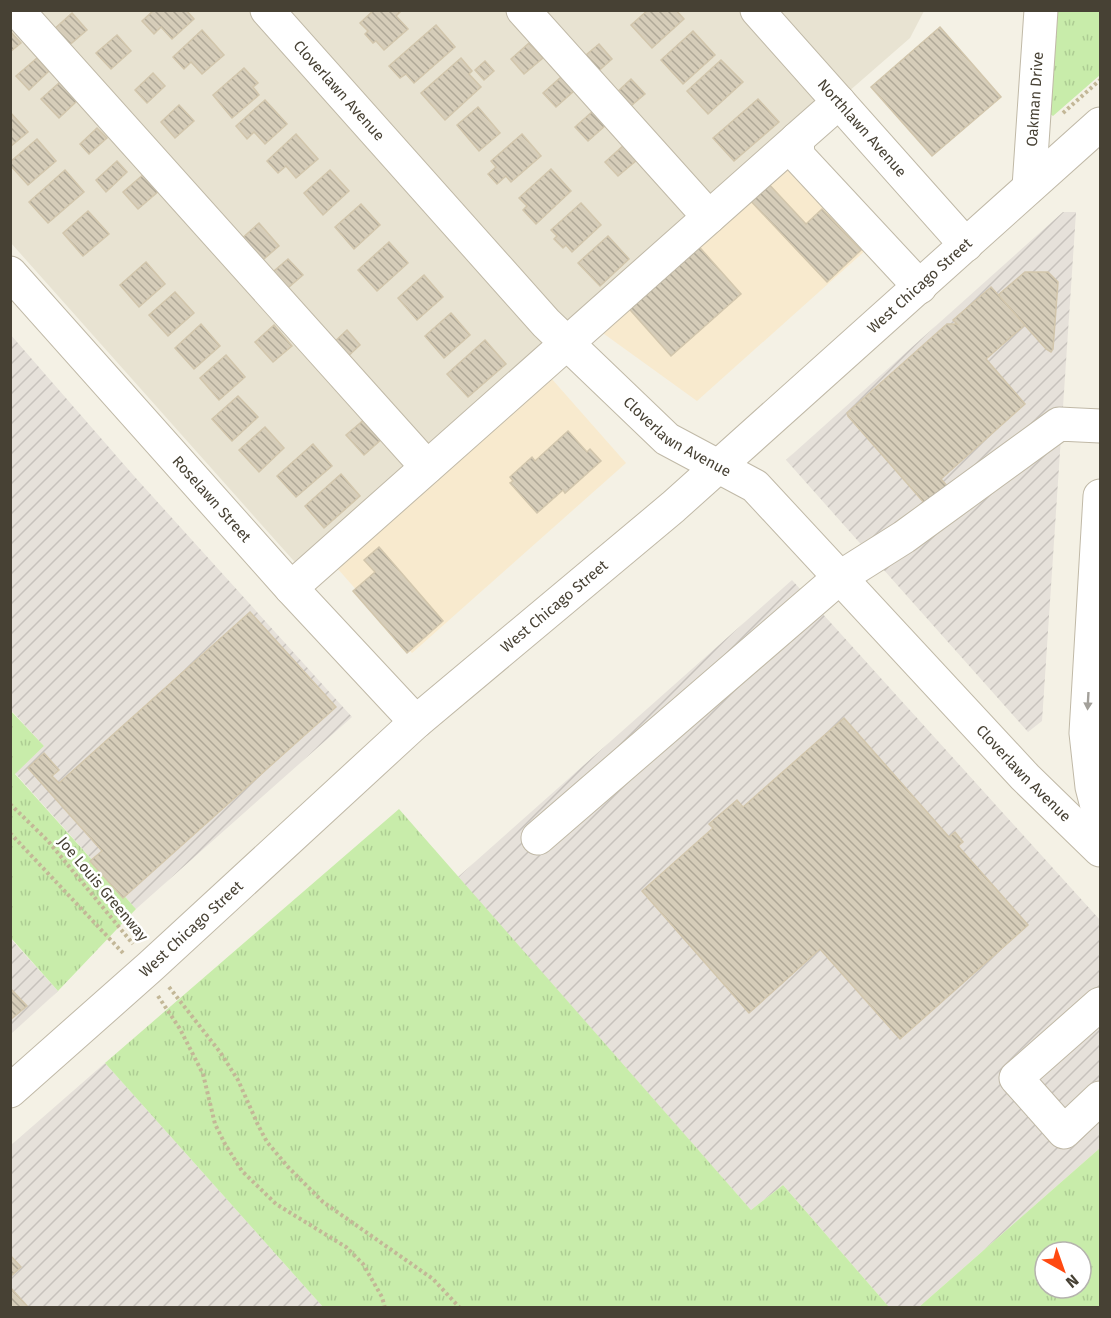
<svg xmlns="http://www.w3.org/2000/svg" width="1111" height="1318" font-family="'Fira Sans',sans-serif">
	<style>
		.residential { fill: #e8e3d2 }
		.commercial { fill: #f8eace }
		.industrial { fill: url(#industrial-furrows) }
		.grass { fill: url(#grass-tufts); fill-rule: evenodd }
		.building { fill: url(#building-back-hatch); stroke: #d2c6ac; stroke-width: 1.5 }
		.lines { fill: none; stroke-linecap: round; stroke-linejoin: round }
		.minor-casing { stroke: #c0b9a7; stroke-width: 35 }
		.path { stroke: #c3b797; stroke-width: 4; stroke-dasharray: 3 3; stroke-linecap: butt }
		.minor { stroke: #fff; stroke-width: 33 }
		.oneway { fill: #a3a09a }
		.labels { text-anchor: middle; stroke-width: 5; stroke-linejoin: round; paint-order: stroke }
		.street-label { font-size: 15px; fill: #474134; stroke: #fff }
	</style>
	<defs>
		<pattern id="industrial-furrows" width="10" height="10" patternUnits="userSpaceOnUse" patternTransform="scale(1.5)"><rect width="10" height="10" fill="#e6e1da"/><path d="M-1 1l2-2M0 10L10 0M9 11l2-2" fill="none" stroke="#c7c2bc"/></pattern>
		<pattern id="grass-tufts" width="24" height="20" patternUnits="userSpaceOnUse" patternTransform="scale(1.5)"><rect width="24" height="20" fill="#c8ecaa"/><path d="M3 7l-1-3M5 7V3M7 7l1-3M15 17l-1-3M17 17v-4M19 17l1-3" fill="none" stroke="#adcc93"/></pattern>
		<pattern id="building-back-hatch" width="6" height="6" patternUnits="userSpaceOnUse" patternTransform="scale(1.5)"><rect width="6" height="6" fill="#d6cdb9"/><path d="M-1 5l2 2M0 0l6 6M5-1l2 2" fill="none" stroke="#afa897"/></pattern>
	</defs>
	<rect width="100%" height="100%" fill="#f4f1e5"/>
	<path class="residential" d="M10 11H924L910 38 301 569 11 243Z"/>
	<g class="commercial">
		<path d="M791 162 867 249 697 401 600 331Z"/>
		<path d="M551 378 626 463 412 653 337 568Z"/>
	</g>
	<g class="industrial">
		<path d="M1063 212H1076L1042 721 1028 732 786 460Z"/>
		<path d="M10 334 134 476 352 717 136 909 15 773 44 746 11 710Z"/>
		<path d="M792 580 1100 920V1148L919 1307H889L783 1185 751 1210 458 877Z"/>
		<path d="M10 938 58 991 11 1034H10Z"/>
		<path d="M105 1063 323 1307H11L10 1146Z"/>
	</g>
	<g class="grass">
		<path d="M1054 11H1100V75L1053 116 1050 114Z"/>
		<path d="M10 710 44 746 15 774 136 909 58 991 11 938Z"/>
		<path d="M399 809 751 1210 783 1185 889 1307H323L105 1063Z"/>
		<path d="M1100 1148V1307H919ZM1045 1252H1081V1288H1045Z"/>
	</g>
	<g class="building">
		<path d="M154 10H186L194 19 172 39 161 27 154 34 142 21Z"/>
		<path d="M374 10H402L396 16 408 29 384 50 376 41 373 43 365 34 368 31 360 23Z"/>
		<path d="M648 10H676L684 19 652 48 631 25Z"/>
		<path d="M72 13 87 30 66 48 52 31Z"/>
		<path d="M436 25 455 47 414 83 406 74 400 78 389 66Z"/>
		<path d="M940 27 1001 97 932 156 871 87Z"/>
		<path d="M202 30 224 55 202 74 191 62 184 69 173 57Z"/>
		<path d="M10 31 21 43 10 52Z"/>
		<path d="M693 31 715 55 683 84 661 60Z"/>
		<path d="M117 35 131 51 111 69 96 53Z"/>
		<path d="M529 43 543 58 524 74 511 59Z"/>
		<path d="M599 44 612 59 594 75 580 60Z"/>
		<path d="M37 58 49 71 29 90 16 76Z"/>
		<path d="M461 58 472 71 469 74 481 87 445 120 421 93Z"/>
		<path d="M721 60 743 82 708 114 687 91Z"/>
		<path d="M485 61 494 71 484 80 475 70Z"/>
		<path d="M244 68 258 83 253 87 259 95 232 118 213 95Z"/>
		<path d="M153 73 165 86 147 103 135 90Z"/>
		<path d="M561 77 574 91 556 107 543 93Z"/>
		<path d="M631 79 645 94 626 110 613 96Z"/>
		<path d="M60 82 77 101 59 118 41 99Z"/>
		<path d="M758 99 779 122 734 161 713 138Z"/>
		<path d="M265 100 287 124 265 144 254 132 247 139 236 126Z"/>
		<path d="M179 105 194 121 175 138 161 122Z"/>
		<path d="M478 107 500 133 479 151 457 125Z"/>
		<path d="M593 111 606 125 588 141 575 127Z"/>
		<path d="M10 112 28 132 10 147Z"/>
		<path d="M97 128 107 138 89 154 80 144Z"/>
		<path d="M296 134 318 159 296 178 286 166 278 173 267 161Z"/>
		<path d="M522 134 541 156 511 182 506 176 497 184 488 174 496 167 491 161Z"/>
		<path d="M37 139 56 161 28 185 10 165V162Z"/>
		<path d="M624 145 637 160 618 176 605 162Z"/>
		<path d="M117 161 127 172 106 192 96 180Z"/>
		<path d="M551 169 571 191 536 224 523 210 527 206 519 198Z"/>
		<path d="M65 170 84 192 48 223 29 202Z"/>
		<path d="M330 170 349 191 323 215 304 193Z"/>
		<path d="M144 174 159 191 138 209 123 192Z"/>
		<path d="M765 180 806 224 822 209 861 250 827 282 747 197Z"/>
		<path d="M581 203 601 225 572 252 566 245 563 248 554 239 557 236 551 230Z"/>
		<path d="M361 204 380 225 354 249 335 227Z"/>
		<path d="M88 211 109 234 83 256 63 233Z"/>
		<path d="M259 223 279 246 258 264 238 242Z"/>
		<path d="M608 236 629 259 600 286 578 263Z"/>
		<path d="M694 241 741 294 671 356 624 303Z"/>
		<path d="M389 242 408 263 377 291 358 270Z"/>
		<path d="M288 259 303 275 282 293 268 276Z"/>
		<path d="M146 262 165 284 139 307 120 285Z"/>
		<path d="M1025 272H1048L1058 282 1053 349 1051 352 1046 349 998 295Z"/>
		<path d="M424 275 443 297 417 320 398 298Z"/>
		<path d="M991 287 1025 325 986 359 1025 404 941 479 955 495 934 514 848 416 847 413 947 324H957L953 320Z"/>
		<path d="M175 292 194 313 168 336 149 315Z"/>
		<path d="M451 313 470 335 444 358 425 336Z"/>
		<path d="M201 324 220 346 194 369 175 348Z"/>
		<path d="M274 325 292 346 273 362 255 342Z"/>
		<path d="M347 330 360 345 343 361 329 347Z"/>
		<path d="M485 340 506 364 468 397 447 374Z"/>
		<path d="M226 355 245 377 219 400 200 378Z"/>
		<path d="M238 396 258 417 232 441 212 419Z"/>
		<path d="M366 418 383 438 364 455 346 435Z"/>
		<path d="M265 427 284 448 259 472 239 450Z"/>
		<path d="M568 431 587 452 590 449 601 461 565 493 563 490 537 513 510 483 513 481 510 477 532 457 535 461Z"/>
		<path d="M313 444 332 466 296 497 277 476Z"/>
		<path d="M341 474 360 496 324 528 305 506Z"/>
		<path d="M379 547 443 621 407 653 353 591 375 572 364 560Z"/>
		<path d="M250 612 336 707 123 898 90 861 102 851 28 768 44 753 59 770 52 776 59 783Z"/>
		<path d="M844 718 949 837 955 832 963 842 958 846 1028 925 900 1039 820 949 749 1013 642 891 713 828 709 824 737 800 743 807Z"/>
		<path d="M10 988 27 1006 10 1020Z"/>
		<path d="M10 1255 21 1267 10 1277Z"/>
		<path d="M10 1287 29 1308H10Z"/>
	</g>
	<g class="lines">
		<defs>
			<g id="minor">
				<path d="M17 10 427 467"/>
				<path id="s1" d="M267 10 546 323 667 439 755 486 1025 777 1100 850"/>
				<path d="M523 10 709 217"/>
				<path id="s2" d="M757 10 966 245"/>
				<path d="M839 102 797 139 798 156 920 287"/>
				<path id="s3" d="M1029 187 1041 10"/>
				<path id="s4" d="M10 273 291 588 416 722"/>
				<path d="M1100 496 1086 733 1092 787 1100 818"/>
				<path d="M291 588 797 139"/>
				<path d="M538 838 839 578 904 537 1059 424 1100 426"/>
				<path d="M1100 1004 1016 1078 1064 1132 1100 1098"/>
				<path id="s5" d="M10 1091 151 966 416 722 673 507 1100 124"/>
			</g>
		</defs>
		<use href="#minor" class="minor-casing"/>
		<g class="path">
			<path d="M1063 113 1100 80"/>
			<path d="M10 804 48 841 133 944"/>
			<path d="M10 833 123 953"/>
			<path d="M169 987 220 1052 238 1080 258 1125 267 1142 288 1167 323 1202 433 1279 460 1308"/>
			<path d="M158 996 180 1029 203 1074 215 1124 225 1144 242 1171 276 1204 346 1247 363 1264 382 1297 385 1308"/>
		</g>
		<use href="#minor" class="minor"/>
	</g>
	<defs><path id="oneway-solid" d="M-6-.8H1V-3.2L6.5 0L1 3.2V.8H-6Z" transform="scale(1.5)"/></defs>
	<use class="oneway" href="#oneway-solid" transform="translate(1088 701) rotate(93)"/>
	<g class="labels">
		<g class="street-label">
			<text dy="5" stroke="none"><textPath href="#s1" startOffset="108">Cloverlawn Avenue</textPath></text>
			<text dy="5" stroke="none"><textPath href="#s3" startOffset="88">Oakman Drive</textPath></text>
			<text dy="5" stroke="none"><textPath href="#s2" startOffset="158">Northlawn Avenue</textPath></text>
			<text dy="5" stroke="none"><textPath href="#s5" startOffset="1215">West Chicago Street</textPath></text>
			<text dy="5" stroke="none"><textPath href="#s1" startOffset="594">Cloverlawn Avenue</textPath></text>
			<text dy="5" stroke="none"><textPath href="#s4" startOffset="303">Roselawn Street</textPath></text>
			<text dy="5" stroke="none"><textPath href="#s5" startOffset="729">West Chicago Street</textPath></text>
			<text dy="5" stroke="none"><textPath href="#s1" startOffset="1080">Cloverlawn Avenue</textPath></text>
			<text transform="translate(103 889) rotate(50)" y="5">Joe Louis Greenway</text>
			<text dy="5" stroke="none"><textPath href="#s5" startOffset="243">West Chicago Street</textPath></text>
		</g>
	</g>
	<rect width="1111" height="1318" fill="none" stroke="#474134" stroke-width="24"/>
	<g transform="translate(1063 1270) rotate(140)"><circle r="28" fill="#ffffff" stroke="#b5b3ae" stroke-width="1.5"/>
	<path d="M0-4.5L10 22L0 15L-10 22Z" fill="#ff4911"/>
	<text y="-9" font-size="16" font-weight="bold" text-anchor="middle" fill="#474134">N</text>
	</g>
</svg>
